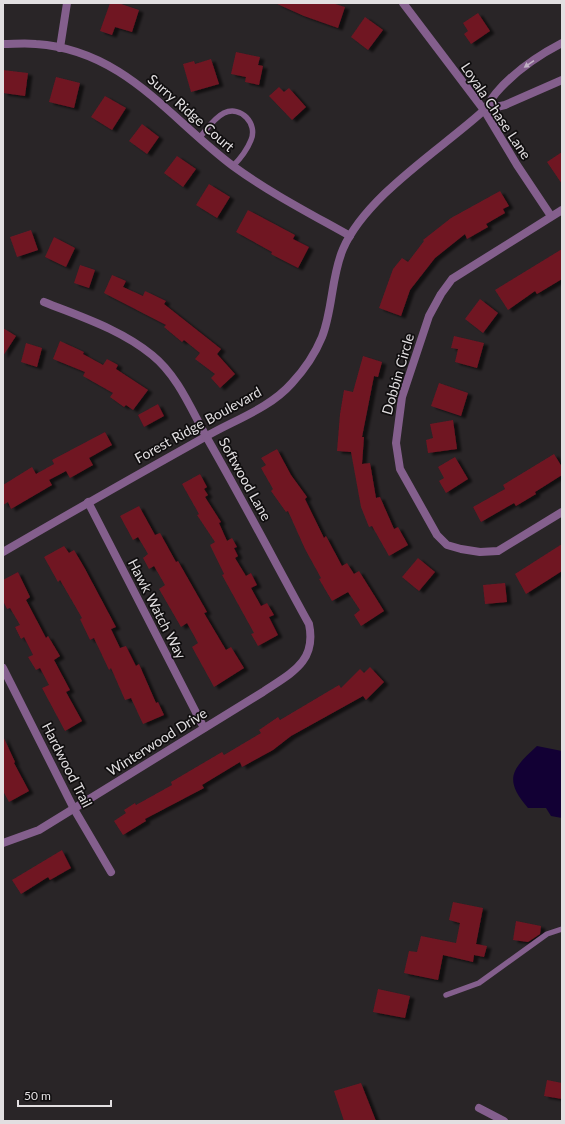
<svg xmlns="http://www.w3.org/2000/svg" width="565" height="1124" font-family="Lato,sans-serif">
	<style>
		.water { fill: #120034 }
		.building { fill: #6f1623; filter: url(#shadow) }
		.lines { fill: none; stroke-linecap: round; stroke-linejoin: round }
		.lane { stroke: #845f8d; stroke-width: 5.5 }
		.street { stroke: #845f8d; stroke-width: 8 }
		.oneway { fill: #c1b2c4 }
		.labels { text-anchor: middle; stroke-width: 3.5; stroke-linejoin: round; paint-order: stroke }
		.street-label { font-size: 14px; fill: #e2dfe1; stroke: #100e0f }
	</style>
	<defs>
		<filter id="shadow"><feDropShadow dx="4.5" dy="2.5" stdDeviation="1" flood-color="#0009"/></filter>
	</defs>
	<rect width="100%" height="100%" fill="#292527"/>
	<path class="water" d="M537 746 562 751V818L551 816 546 808H528C503 779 512 769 537 746Z"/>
	<g class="building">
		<path d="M110 3H118L139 10 132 32 115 27 112 35 100 31Z"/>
		<path d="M275 3H332L345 7 338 28 304 16Z"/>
		<path d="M478 13 490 31 471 44 464 34 468 31 463 23Z"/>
		<path d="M365 17 383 30 368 50 351 37Z"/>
		<path d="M236 52 260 57 258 65 263 66 259 85 245 82 246 77 231 74Z"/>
		<path d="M211 59 219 84 191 92 183 64 194 61 195 64Z"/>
		<path d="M3 70 28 73 25 96 3 93Z"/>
		<path d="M56 77 80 83 74 108 49 102Z"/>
		<path d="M279 87 284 92 289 88 306 107 292 120 269 96Z"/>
		<path d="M105 96 126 108 112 130 91 117Z"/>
		<path d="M142 124 159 137 147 154 129 141Z"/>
		<path d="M562 152V184L547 162Z"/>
		<path d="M177 156 196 169 183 187 164 173Z"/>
		<path d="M209 184 230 197 217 218 196 205Z"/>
		<path d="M500 191 509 206 503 209 505 213 486 224 488 227 467 239 465 234 435 258 410 290 401 316 379 308 393 269 402 258 408 262 424 241 423 240 451 218Z"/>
		<path d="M248 210 295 235 293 239 309 247 298 268 271 254 272 252 236 232Z"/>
		<path d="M31 230 38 250 17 257 10 237Z"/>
		<path d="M54 237 75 248 66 267 45 257Z"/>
		<path d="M562 249V279L537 294 535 291 508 310 495 290Z"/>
		<path d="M80 265 95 270 89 288 74 283Z"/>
		<path d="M112 275 126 281 123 287 143 296 145 291 166 301 164 304 221 349 217 354 235 374 220 388 211 378 215 374 195 359 200 353 184 340 182 342 164 327 166 325 104 293Z"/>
		<path d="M480 299 498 313 483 333 465 319Z"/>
		<path d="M3 328 16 336 3 356Z"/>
		<path d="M454 336 484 343 477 368 455 362 458 349 451 348Z"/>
		<path d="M60 341 84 352 83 354 103 365 107 359 118 365 116 369 148 390 133 410 126 405 124 407 110 397 113 393 83 376 85 372 53 359Z"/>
		<path d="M26 343 42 348 37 367 21 362Z"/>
		<path d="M363 356 382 362 378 377 374 376 362 437H364L362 464 370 463 376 498 380 497 394 529 398 527 408 545 389 556 372 526 369 527 361 507 351 452 337 451 340 414 344 390 353 392Z"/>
		<path d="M439 383 468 393 461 416 431 406Z"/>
		<path d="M158 404 164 416 144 427 138 415Z"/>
		<path d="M453 420 457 449 428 453 426 440 433 438 430 424Z"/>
		<path d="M105 432 112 445 89 458 93 465 70 478 66 471 49 480 52 485 11 509 8 502 3 505V485L32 467 36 474 54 464 52 460Z"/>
		<path d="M277 449 291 475 307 497 305 499 324 538 326 536 342 566 347 563 354 574 359 571 384 611 361 626 354 615 360 610 348 592 332 601 319 579 321 578 305 549 288 511 286 512 271 491 273 489 261 468 266 465 261 458Z"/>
		<path d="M554 454 562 467V475L535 492 536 494 516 506 514 503 481 522 473 507 505 489 503 485Z"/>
		<path d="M455 457 468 479 446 493 439 481 444 478 438 467Z"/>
		<path d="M200 474 207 487 204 489 208 495 205 497 221 522 219 523 227 541 232 538 237 547 234 548 238 556 235 558 246 576 251 573 257 585 251 588 261 606 267 603 274 615 269 617 278 635 258 646 251 634 254 633 222 575 224 574 210 545 215 542 197 515 199 514 182 484Z"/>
		<path d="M139 506 155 535 160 533 176 562 178 561 207 612 204 613 226 650 231 647 244 668 214 687 192 647 198 643 187 623 181 627 159 589 165 585 154 566 149 569 143 558 148 554 138 537 133 540 120 516Z"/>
		<path d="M562 544V571L526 594 515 574Z"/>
		<path d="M64 546 69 553 74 550 84 567 116 627 111 629 120 648 126 646 136 666 139 664 156 703 158 702 164 715 143 724 131 698 125 700 111 668 109 670 94 638 90 640 80 619 82 618 60 580 58 582 44 557Z"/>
		<path d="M418 558 435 572 419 591 402 577Z"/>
		<path d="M18 572 30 597 26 600 46 638 48 636 60 656 54 660 70 690 66 692 82 721 65 731 42 688 49 685 40 668 36 670 28 657 33 655 24 637 21 639 15 627 20 625 10 608 7 609 3 601V580Z"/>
		<path d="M505 583 507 602 485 604 483 585Z"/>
		<path d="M370 667 384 682 366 700 363 696 291 736 273 750 242 767 240 762 202 785 204 788 145 819 146 821 123 835 114 821 126 813 124 810 135 803 136 805 172 785 171 782 222 752 224 755 261 733 259 730 278 717 280 720 339 685 341 688 360 669 364 673Z"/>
		<path d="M3 736 15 762 14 763 29 791 9 802 3 791Z"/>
		<path d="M62 850 71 868 50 880 48 877 21 894 12 880Z"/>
		<path d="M453 902 483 908 476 944 487 946 484 957 474 955 473 962 443 955 438 980 404 973 409 951 417 952 421 936 456 943 460 923 449 920Z"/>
		<path d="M516 921 541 926 540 934 528 942 513 940Z"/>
		<path d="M378 989 410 996 405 1018 373 1012Z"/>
		<path d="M547 1080 562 1083V1099L544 1096Z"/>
		<path d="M361 1083 376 1121H344L334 1091Z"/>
	</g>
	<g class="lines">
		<g class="lane">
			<path d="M200 137C207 129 214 118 224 113 241 105 258 124 251 140 247 150 240 159 233 166"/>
			<path d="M446 995 479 983 547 934 562 929"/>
		</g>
		<g class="street">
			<path d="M403 3 484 110 517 165 551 216"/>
			<path d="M3 44C14 44 25 43 36 44 124 50 169 118 233 166 270 193 311 214 350 236"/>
			<path d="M60 48 67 3"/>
			<path d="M484 110 505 105 562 80"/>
			<path d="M562 210 452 279 441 294 429 316 402 397 396 443 400 469 437 535 447 545 461 549 480 552 498 551 562 512"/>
			<path d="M88 502 204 728"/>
			<path d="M3 552C70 513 137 475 205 437 234 420 269 409 292 383 304 370 315 354 322 337 333 309 331 277 343 249 366 196 440 150 482 112 488 106 491 99 496 93 513 73 539 55 562 43"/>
			<path d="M3 668 74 809 111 872"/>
			<path d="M3 843 39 830 263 692C291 673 317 662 309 624 275 562 242 499 207 438 191 409 178 376 152 355 120 329 81 317 44 302"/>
			<path d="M479 1108 504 1121"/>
		</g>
	</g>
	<defs><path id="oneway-solid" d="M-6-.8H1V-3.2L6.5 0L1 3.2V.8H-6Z"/></defs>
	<use class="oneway" href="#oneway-solid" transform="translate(529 64) rotate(146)"/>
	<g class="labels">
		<g class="street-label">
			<text transform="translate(496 111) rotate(56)" y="5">Loyala Chase Lane</text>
			<text transform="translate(191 113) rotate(41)" y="5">Surry Ridge Court</text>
			<text transform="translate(398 374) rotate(-74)" y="5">Dobbin Circle</text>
			<text transform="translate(198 425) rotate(-29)" y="5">Forest Ridge Boulevard</text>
			<text transform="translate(245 479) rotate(61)" y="5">Softwood Lane</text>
			<text transform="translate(157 609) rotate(63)" y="5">Hawk Watch Way</text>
			<text transform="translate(157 742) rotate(-32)" y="5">Winterwood Drive</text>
			<text transform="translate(67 765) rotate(63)" y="5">Hardwood Trail</text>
		</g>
	</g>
	<rect width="565" height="1124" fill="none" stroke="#e2dfe1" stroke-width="8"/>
	<path d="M18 1100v6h93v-6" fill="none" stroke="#e2dfe1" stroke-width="2"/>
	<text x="24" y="1100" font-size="12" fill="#e2dfe1" stroke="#100e0f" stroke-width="3" paint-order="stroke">50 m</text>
</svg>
